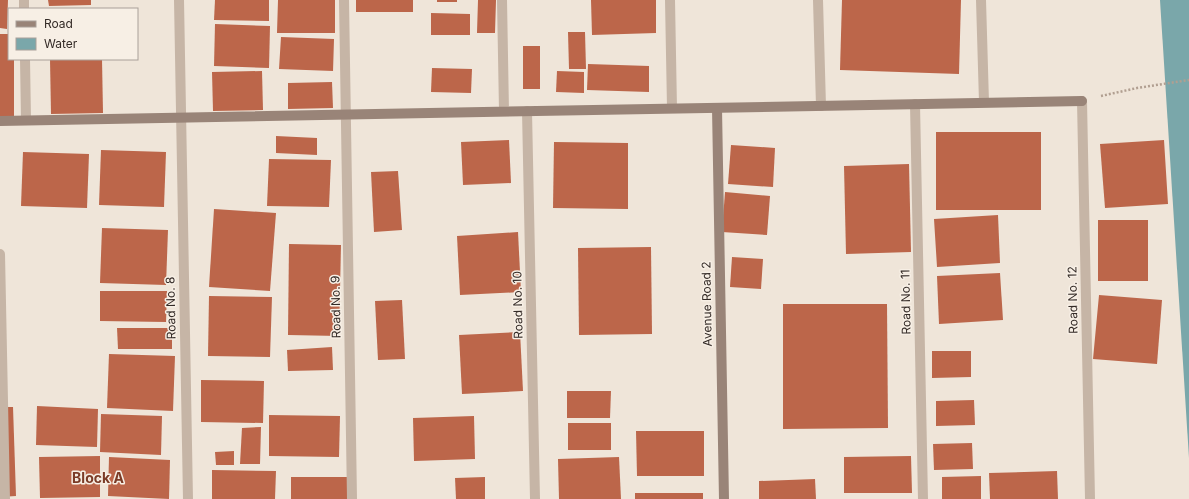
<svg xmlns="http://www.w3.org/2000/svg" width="1189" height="499" font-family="Inter,sans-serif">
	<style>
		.water { fill: #7aa7aa }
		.building { fill: #bc664a }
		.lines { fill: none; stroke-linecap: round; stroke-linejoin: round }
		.path { stroke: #b19f91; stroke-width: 2.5; stroke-dasharray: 2 2; stroke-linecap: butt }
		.street { stroke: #c6b5a6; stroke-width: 10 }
		.secondary { stroke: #998478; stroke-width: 10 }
		.labels { text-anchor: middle; stroke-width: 3; stroke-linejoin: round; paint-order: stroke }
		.street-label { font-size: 12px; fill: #332a26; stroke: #f7efe5 }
		.quarter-label { font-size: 14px; font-weight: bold; fill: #7b3b26; stroke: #f7efe5 }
	</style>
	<rect width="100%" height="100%" fill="#efe5d9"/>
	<path class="water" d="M1160 0H1189V458Z"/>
	<g class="building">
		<path d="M0 0H8L7 29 0 28Z"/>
		<path d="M48 0H91V5L49 6Z"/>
		<path d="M215 0H269V21L214 20Z"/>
		<path d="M278 0H335V33H277Z"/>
		<rect x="356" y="0" width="57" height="12"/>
		<rect x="437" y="0" width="20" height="2"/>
		<path d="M478 0H496L495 33H477Z"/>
		<path d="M591 0H656V33L592 35Z"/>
		<path d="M842 0H961L959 74 840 70Z"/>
		<path d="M431 13 470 14V35H431Z"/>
		<path d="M215 24 270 26 269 68 214 66Z"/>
		<path d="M568 32H585L586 69H569Z"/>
		<path d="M0 34H9V59H14V121H0Z"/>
		<path d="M281 37 334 39 333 71 279 69Z"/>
		<rect x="523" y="46" width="17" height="43"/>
		<path d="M50 59H102L103 113 51 114Z"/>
		<path d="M588 64 649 66V92L587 90Z"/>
		<path d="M432 68 472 69 471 93 431 92Z"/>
		<path d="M262 71 263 110 213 111 212 72Z"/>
		<path d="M557 71 584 72V93L556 92Z"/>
		<path d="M332 82 333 108 288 109V83Z"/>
		<rect x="936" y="132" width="105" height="78"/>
		<path d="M276 136 317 138V155L276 153Z"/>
		<path d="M509 140 511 183 463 185 461 142Z"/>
		<path d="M1164 140 1168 204 1105 208 1100 144Z"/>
		<path d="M554 142 628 143V209L553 208Z"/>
		<path d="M731 145 775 148 773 187 728 184Z"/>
		<path d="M101 150 166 152 164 207 99 205Z"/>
		<path d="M23 152 89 154 87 208 21 206Z"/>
		<path d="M269 159 331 160 329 207 267 206Z"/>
		<path d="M909 164 911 252 846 254 844 166Z"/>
		<path d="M398 171 402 230 374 232 371 172Z"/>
		<path d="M725 192 770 196 767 235 722 232Z"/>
		<path d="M214 209 276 213 270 291 209 287Z"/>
		<path d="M998 215 1000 263 937 267 934 219Z"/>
		<rect x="1098" y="220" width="50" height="61"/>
		<path d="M102 228 168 230 166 285 100 283Z"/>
		<path d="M518 232 521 292 460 295 457 236Z"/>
		<path d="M289 244 341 245 339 336 288 335Z"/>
		<path d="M651 247 652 334 579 335 578 248Z"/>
		<path d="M732 257 763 259 761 289 730 287Z"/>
		<path d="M1000 273 1003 320 939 324 937 276Z"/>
		<path d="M100 291H167L166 322 100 321Z"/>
		<path d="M1099 295 1162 300 1157 364 1093 359Z"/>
		<path d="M209 296 272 297 270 357 208 356Z"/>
		<path d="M402 300 405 359 378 360 375 301Z"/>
		<path d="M783 304H887L888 428 783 429Z"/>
		<path d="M117 328H172V349H118Z"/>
		<path d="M520 332 523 391 462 394 459 335Z"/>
		<path d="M332 347 333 370 288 371 287 350Z"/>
		<path d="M932 351H971V377L932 378Z"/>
		<path d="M109 354 175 356 173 411 107 408Z"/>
		<path d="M201 380 264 381 263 423 201 422Z"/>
		<path d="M567 391H611L610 418H567Z"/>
		<path d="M974 400 975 425 936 426V401Z"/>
		<path d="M37 406 98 409 97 447 36 445Z"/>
		<path d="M0 407H13L16 496 0 497Z"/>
		<path d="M101 414 162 416 161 455 100 452Z"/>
		<path d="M269 415 340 416 339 457 269 456Z"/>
		<path d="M474 416 475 459 414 461 413 418Z"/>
		<rect x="568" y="423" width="43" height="27"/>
		<path d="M261 427 260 464H240L242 428Z"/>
		<path d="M636 431H704V476H637Z"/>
		<path d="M972 443 973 469 934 470 933 444Z"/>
		<path d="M234 451V465H216L215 452Z"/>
		<path d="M100 456V497L40 498 39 457Z"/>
		<path d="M911 456 912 493H844V457Z"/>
		<path d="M109 457 170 460 169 499 108 496Z"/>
		<path d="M619 457 621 499H559L558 459Z"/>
		<path d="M212 470 276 471 275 499H212Z"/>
		<path d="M1057 471 1058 499H990L989 473Z"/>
		<path d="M981 476V499H942V477Z"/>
		<rect x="291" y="477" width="63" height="22"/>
		<path d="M485 477V499H456L455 478Z"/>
		<path d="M815 479 816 499H759V481Z"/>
		<rect x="635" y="493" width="68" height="6"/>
	</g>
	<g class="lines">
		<path class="path" d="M1101 96 1137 88 1189 80"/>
		<g class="street">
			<path d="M24 0V9"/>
			<path d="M179 0 188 499"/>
			<path d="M344 0 352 499"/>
			<path d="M502 0 504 111"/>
			<path d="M670 0 672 108"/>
			<path d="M818 0 821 106"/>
			<path d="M981 0 984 102"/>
			<path d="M25 59 26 120"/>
			<path d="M1082 101 1090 499"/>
			<path d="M915 104 923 499"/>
			<path d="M527 111 535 499"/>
			<path d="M0 254 5 499"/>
		</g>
		<g class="secondary">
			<path d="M717 108 724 499"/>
			<path d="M0 121 1082 101"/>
		</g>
	</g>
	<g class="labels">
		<g class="street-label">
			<text transform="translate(1073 300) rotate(-91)" y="4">Road No. 12</text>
			<text transform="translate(906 302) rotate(-91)" y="4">Road No. 11</text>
			<text transform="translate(707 304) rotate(-91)" y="4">Avenue Road 2</text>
			<text transform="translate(518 305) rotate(-91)" y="4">Road No. 10</text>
			<text transform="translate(336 307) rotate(-91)" y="4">Road No. 9</text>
			<text transform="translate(171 308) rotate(-91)" y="4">Road No. 8</text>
		</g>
		<g class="quarter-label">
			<text x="98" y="483">Block A</text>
		</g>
	</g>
	<rect x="8" y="8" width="130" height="52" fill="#f7efe5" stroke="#a9a099"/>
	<rect x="16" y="21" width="20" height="6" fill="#998478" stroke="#a9a099"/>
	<text x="44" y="28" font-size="12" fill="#332a26">Road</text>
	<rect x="16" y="38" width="20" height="12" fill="#7aa7aa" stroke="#a9a099"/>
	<text x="44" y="48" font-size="12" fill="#332a26">Water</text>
</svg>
